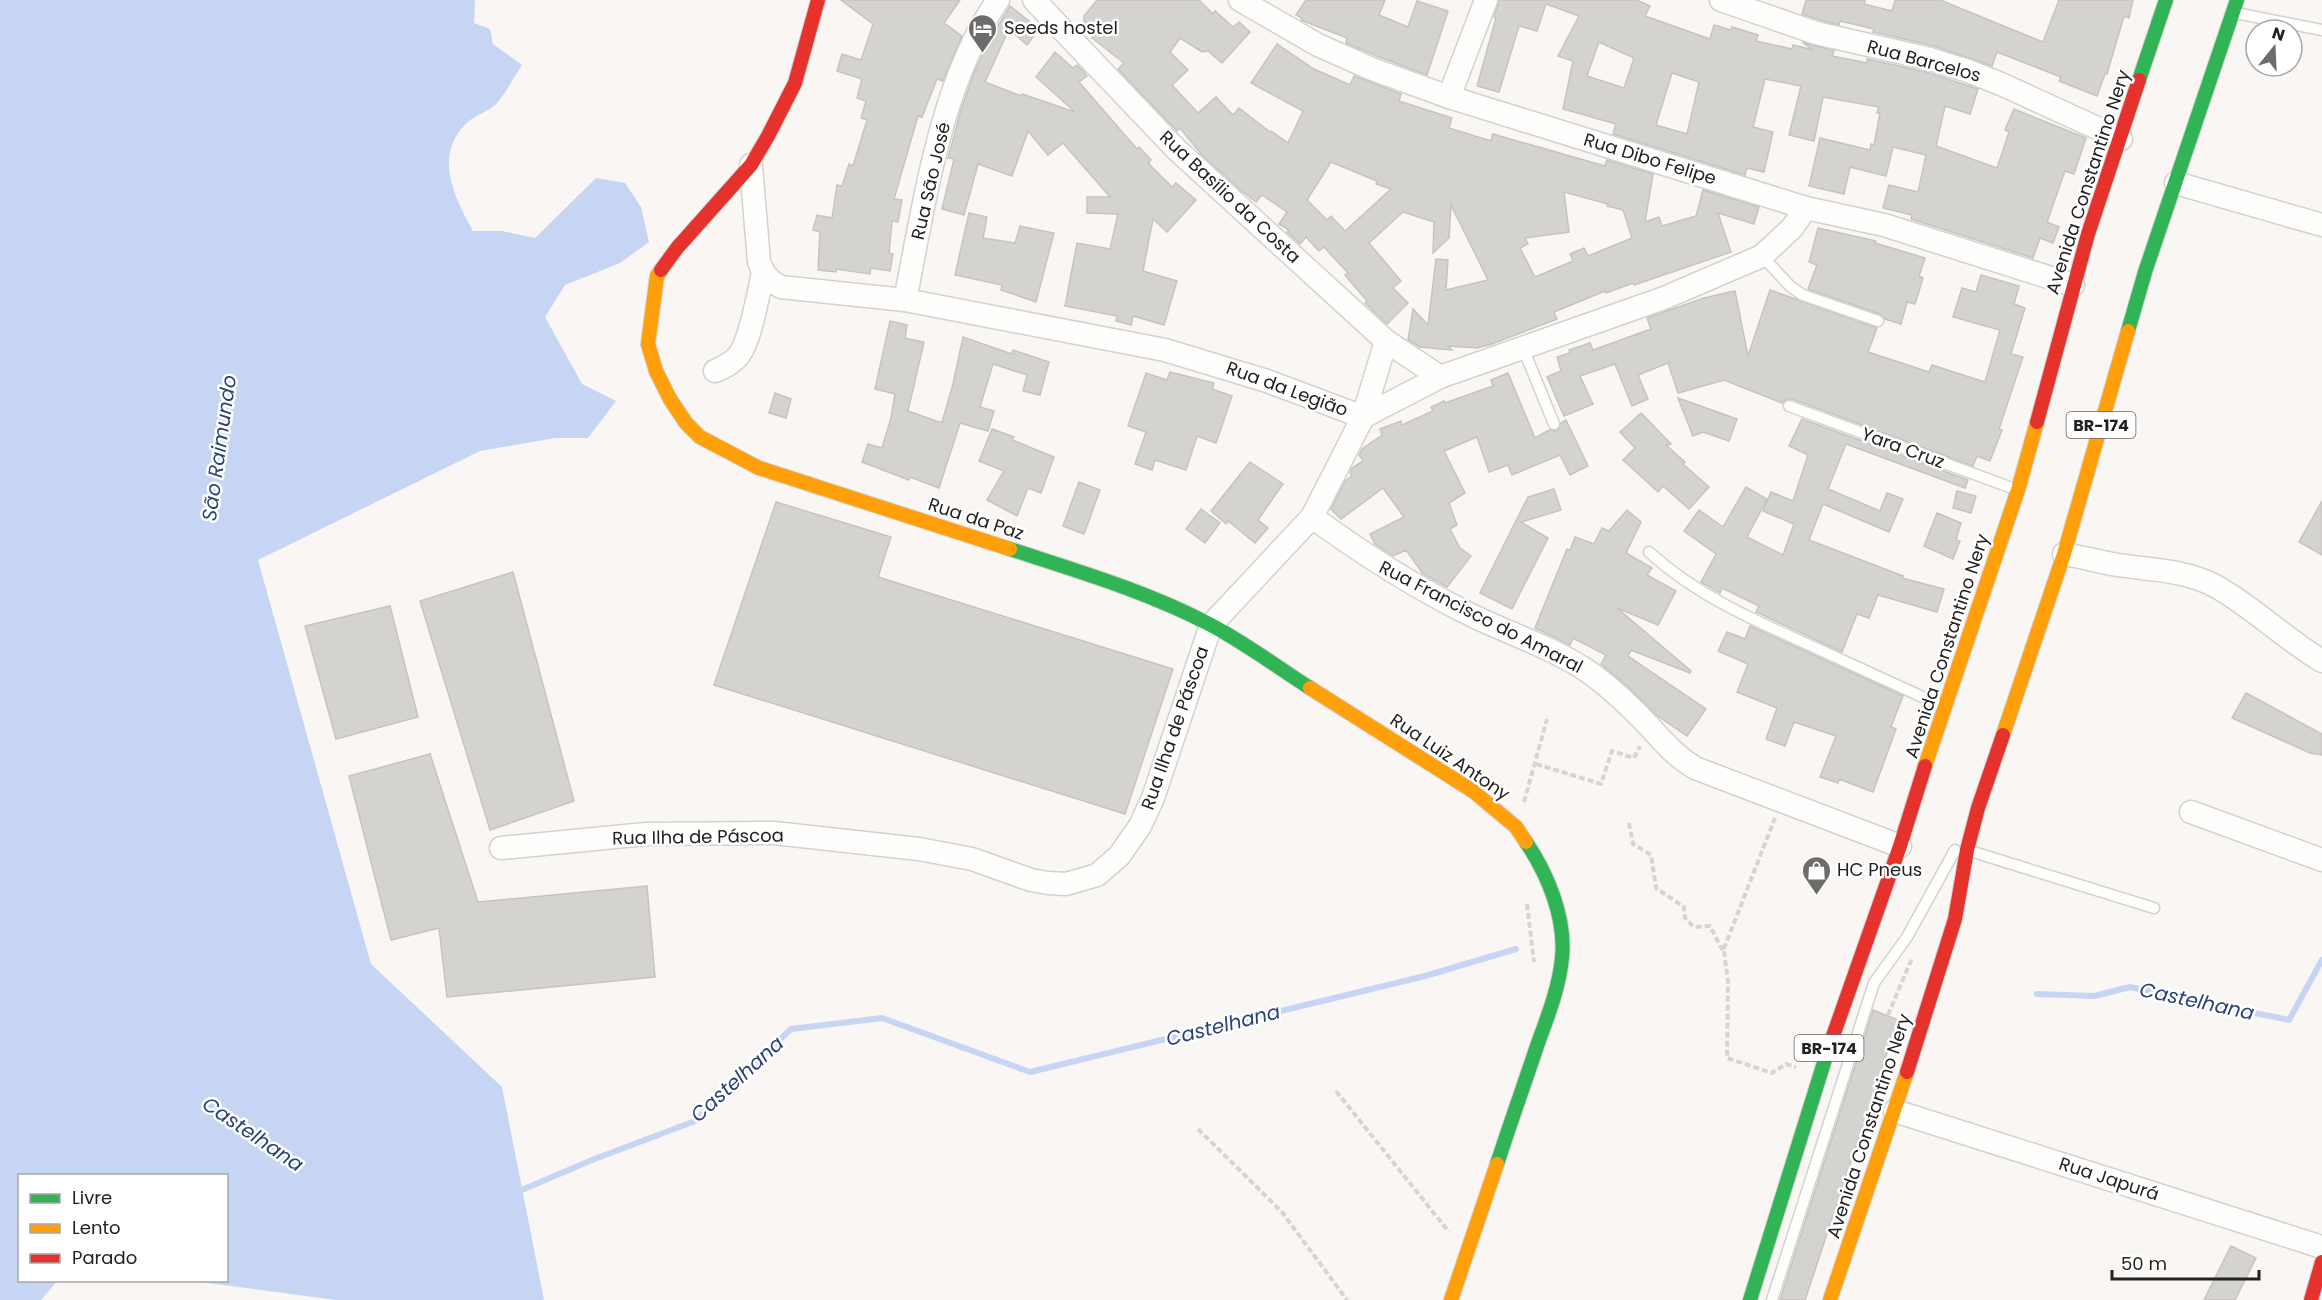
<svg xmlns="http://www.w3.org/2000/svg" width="2322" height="1300" font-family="Poppins,sans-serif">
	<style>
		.water { fill: #c7d5f4 }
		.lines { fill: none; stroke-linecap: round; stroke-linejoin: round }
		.stream { stroke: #c7d5f4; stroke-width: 6 }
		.building { fill: #d5d3d0; stroke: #c6c4c2; stroke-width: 1.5; fill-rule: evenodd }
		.lane-casing { stroke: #d4d2d0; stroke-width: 13 }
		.street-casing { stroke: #d4d2d0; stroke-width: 25 }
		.fast-casing { stroke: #d4d2d0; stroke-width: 16 }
		.slow-casing { stroke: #d4d2d0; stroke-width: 16 }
		.jam-casing { stroke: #d4d2d0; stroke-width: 16 }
		.path { stroke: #d6d5d4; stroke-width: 4; stroke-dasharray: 6 3; stroke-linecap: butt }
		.lane { stroke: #fefefd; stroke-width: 10 }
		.street { stroke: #fefefd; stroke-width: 22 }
		.fast { stroke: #30b455; stroke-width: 14 }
		.slow { stroke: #ff9f0a; stroke-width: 14 }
		.jam { stroke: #e5322d; stroke-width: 14 }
		.labels { text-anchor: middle; stroke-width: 5; stroke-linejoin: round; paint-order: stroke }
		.shield { fill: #fff; stroke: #656463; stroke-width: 1.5 }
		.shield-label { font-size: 16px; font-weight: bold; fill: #232220 }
		.poi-label { font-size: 18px; fill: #232220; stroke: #fff; text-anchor: start }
		.street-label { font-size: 18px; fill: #232220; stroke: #fff }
		.water-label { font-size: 20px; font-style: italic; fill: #2a4279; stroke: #fff }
	</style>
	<rect width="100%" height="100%" fill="#f9f6f3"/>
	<path class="water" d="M0 0H475L474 23 490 29 493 44 522 65C514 77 506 93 496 104 489 111 477 115 469 121 432 153 454 197 473 231H502L535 238 596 178 625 183 641 207 649 242 620 263 565 285 545 317 582 384 616 401 588 438H555L480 451 258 560 371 964 502 1087 544 1300H336L193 1281 226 1280V1176H20V1280L57 1281 41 1300H0Z"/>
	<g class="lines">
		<g class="stream">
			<path d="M2037 994 2094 996 2130 987 2289 1020 2322 960"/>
			<path d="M517 1192 592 1160 695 1121 791 1029 882 1018 1030 1072 1425 976 1516 949"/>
		</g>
	</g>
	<g class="building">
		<path d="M841 0H960L944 23 962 36 943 81 937 79 922 117 918 116 894 199 902 200 898 222 892 221 889 253 893 254 890 271 871 268 870 274 836 269V272L818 270 820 232 813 230 817 215 832 218 837 185 842 186 849 164 853 166 867 120 861 118 866 101 857 98 862 79 837 71 842 54 861 60 873 24Z"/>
		<path d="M1097 0H1199L1213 14 1215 11 1233 27 1239 22 1250 32 1222 63 1208 51 1202 52 1180 38 1170 52 1188 70 1172 85 1198 113 1216 97 1233 115 1239 108 1270 132 1271 131 1288 143 1303 111 1251 83 1277 44 1314 69 1350 85 1354 76 1401 94 1399 101 1452 118 1449 128 1491 141 1493 134 1605 166 1607 160 1653 174 1645 222 1659 217 1662 226 1696 216 1703 190 1759 207 1754 224 1718 213 1731 252 1634 285 1633 283 1606 293 1605 291 1554 312 1557 319 1489 345 1477 348 1448 346 1452 350 1420 347 1408 340 1413 309 1428 325 1436 259 1448 260 1446 290 1488 280 1451 205 1449 238 1433 253 1434 222 1403 212 1369 243 1401 281 1393 288 1408 303 1387 324 1365 303 1367 301 1345 275 1348 273 1324 247 1319 251 1306 237 1300 244 1287 232 1289 230 1279 224 1287 212 1262 195 1256 202 1243 192 1201 154 1180 128 1177 131 1118 69 1124 63 1092 38 1097 32 1084 22V16ZM1331 162 1377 181 1376 184 1391 189 1345 231 1331 216 1327 220 1307 200ZM1564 192 1608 204 1607 206 1623 210 1632 238 1588 256 1584 248 1570 254 1573 261 1535 277 1520 248 1528 244 1525 238 1569 232Z"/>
		<path d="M1306 0H1385L1379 15 1408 27 1417 1 1448 11 1427 75 1377 56 1346 43 1347 38 1301 20 1302 18 1296 15Z"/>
		<path d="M1499 0H1637L1650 6 1645 16 1710 39 1714 25 1731 30 1732 27 1758 35 1756 41 1792 49 1793 45 1813 50 1802 42 1834 51 1832 56 1867 63V59L1926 72 1978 89 1970 114 1945 106 1936 146 1997 168 2009 132 2005 130 2014 109 2086 138 2074 174 2065 171 2047 222 2059 227 2053 243 2040 238 2033 258 1911 219 1912 215 1883 208 1889 185 1918 192 1926 155 1893 147 1886 176 1850 167 1844 194 1809 186 1820 138 1870 150 1871 144 1874 145 1880 113H1877L1879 107 1823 97 1814 141 1789 135 1801 86 1765 79 1753 127 1773 132 1764 172 1747 168 1745 175 1613 134 1616 124 1563 109 1573 61 1558 56 1579 16 1546 4 1537 31 1519 26 1499 92 1477 86 1496 18 1494 17ZM1599 42 1634 58 1624 88 1587 76ZM1672 73 1699 82 1687 134 1656 125Z"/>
		<path d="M1806 0H1865L1864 4 1892 11 1895 0H1940L2043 42 2059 0H2133L2129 18 2124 16 2107 74H2105L2097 96 2059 81 2061 77 1997 52 1992 66 1934 46 1873 32 1874 29 1840 21 1839 25 1820 20 1802 14Z"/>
		<path d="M1010 6 1039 29 1027 45 1009 29 985 82 1021 96 1022 94 1075 112 1036 77 1055 52 1073 68 1077 65 1084 72 1087 76 1079 82 1137 149 1139 147 1151 160 1148 163 1172 187 1176 183 1196 200 1167 232 1153 219 1143 271 1177 281 1164 325 1133 316 1131 325 1116 321 1117 316 1065 306 1077 243 1110 249 1118 214 1087 213V197H1110L1063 143 1048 155 1028 131 1012 176 978 164 964 215 942 209 954 159 948 158 961 110 974 73 990 39Z"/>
		<path d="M969 213 987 217 983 238 1015 243 1020 226 1054 233 1036 302 1001 290 1002 285 955 275Z"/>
		<path d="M1818 228 1876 241 1875 243 1925 258 1919 276 1923 278 1915 304 1907 302 1901 324 1885 319 1880 314 1808 289 1817 265 1809 262Z"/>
		<path d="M1981 275 2019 286 2014 304 2025 308 2011 354 2023 357 1999 429 2002 430 1990 461 1977 456 1973 466 1792 399H1787L1782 403 1724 380 1678 393 1668 363 1638 375 1648 399 1632 406 1615 364 1580 376 1593 404 1564 416 1547 377 1561 371 1557 357 1570 353 1569 350 1590 343 1593 350 1651 329 1647 318 1704 298 1735 291 1748 356 1770 290 1877 328 1868 352 1929 372 1932 365 1985 382 2000 330 1953 317 1962 288 1976 292Z"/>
		<path d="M890 321 907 325 905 338 924 342 908 411 939 422H942L953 384 963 337 1012 354 1013 350 1049 362 1040 395 1023 391 1027 375 993 364 980 407 994 411 988 431 960 423 939 488 910 477 909 480 862 462 868 444 882 448 891 418 895 394 875 389Z"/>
		<path d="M1170 372 1214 383 1212 389 1232 396 1216 443 1197 436 1186 470 1155 460 1152 470 1135 464 1146 432 1128 426 1146 373 1167 380Z"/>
		<path d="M1508 373 1535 438 1549 430 1557 431 1561 423 1566 420 1588 466 1570 475 1560 455 1512 475 1508 465 1489 472 1477 437 1444 451 1465 493 1449 503 1457 525 1450 529 1460 548 1471 556 1447 587 1423 574 1406 550 1393 556 1375 544 1370 534 1404 517 1383 488 1341 519 1331 509 1346 480 1352 476 1350 473 1352 468 1363 461 1359 455 1362 449 1382 435 1380 429 1401 421 1402 425 1433 411 1431 407 1444 401 1445 403 1493 386 1491 380Z"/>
		<path d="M775 393 791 399 786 418 769 413Z"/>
		<path d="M1678 398 1737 419 1729 441 1703 432 1693 436Z"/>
		<path d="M1641 413 1671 444 1666 445 1685 462 1683 464 1709 487 1689 509 1663 486 1658 492 1623 460 1635 448 1620 432Z"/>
		<path d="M1802 419 1968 480 1965 488 1846 444 1828 489 1880 511 1887 493 1903 499 1889 532 1823 504 1809 540 1903 576 1902 578 1944 589 1937 612 1878 595 1869 618 1857 614 1842 652 1756 612 1759 606 1722 588 1720 593 1701 582 1716 554 1684 531 1699 510 1723 527 1746 487 1767 499 1747 537 1783 555 1794 524 1763 511 1771 492 1793 501 1808 455 1789 446Z"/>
		<path d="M992 429 1014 437 1012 440 1054 457 1041 493 1028 488 1017 516 987 500 1004 471 979 461Z"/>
		<path d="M1250 462 1283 484 1258 520 1268 528 1255 543 1228 521 1226 524 1211 511Z"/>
		<path d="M1079 482 1100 490 1084 534 1063 526Z"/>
		<path d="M1554 489 1561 510 1521 522 1548 538 1512 609 1480 593 1528 497Z"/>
		<path d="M1957 491 1976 496 1971 513 1953 508Z"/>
		<path d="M2322 501V555L2299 542Z"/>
		<path d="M776 502 891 537 878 577 1173 669 1125 814 714 685Z"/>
		<path d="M1201 509 1220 523 1205 543 1186 529Z"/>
		<path d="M1627 510 1641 522 1626 553 1652 568 1647 575 1676 591 1658 625 1617 608 1691 671 1690 673 1631 650 1628 656 1706 709 1687 736 1659 717 1626 685 1601 664 1606 655 1573 638 1570 645 1535 628 1567 549 1570 550 1575 537 1594 544 1602 528 1609 531Z"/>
		<path d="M1937 513 1961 523 1956 540 1960 541 1953 559 1924 546Z"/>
		<path d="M513 572 574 801 490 830 420 601Z"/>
		<path d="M390 606 418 717 336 739 305 626Z"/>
		<path d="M1750 626 1903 696 1891 727 1896 729 1873 792 1839 779 1838 783 1820 777 1836 736 1794 722 1785 746 1766 739 1777 708 1737 692 1748 664 1718 651 1727 632 1745 639Z"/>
		<path d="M2246 693 2322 734V755L2310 753 2232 718Z"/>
		<path d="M430 754 478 902 647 886 655 977 447 997 439 928 391 940 349 776Z"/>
		<path d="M1873 1010 1898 1020 1805 1300H1780Z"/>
		<path d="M2231 1246 2256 1258 2235 1300H2204Z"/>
	</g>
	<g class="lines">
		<defs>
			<g id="lane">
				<path d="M2236 13 2322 30"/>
				<path d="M1762 256 1791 287 1803 295 1878 321"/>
				<path d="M1523 348 1554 424"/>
				<path d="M1789 406 2015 489"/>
				<path d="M1649 552C1695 594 1751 619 1807 644 1851 664 1896 685 1940 705"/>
				<path d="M1970 851 2154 908"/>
				<path d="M1772 1300 1874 983 1907 937 1955 850"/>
			</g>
			<g id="street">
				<path d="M1034 0 1176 149 1386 341 1440 377"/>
				<path d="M1240 0 1318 45 1372 69 1449 97 1806 208 1884 225 2073 285"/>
				<path d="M1721 0 1816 33 1930 59 1968 71 2001 84 2121 139"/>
				<path d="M1449 97 1486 0"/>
				<path d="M751 165 759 262C764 275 769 281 781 287L905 300 1165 350 1267 381 1363 417 1440 377 1664 298 1762 256 1792 228 1806 208"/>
				<path d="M2176 183 2322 225"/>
				<path d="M905 300C925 202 940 83 998 0"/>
				<path d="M715 371C724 367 733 363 739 355 751 339 758 294 763 273"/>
				<path d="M1312 517C1363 554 1414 587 1471 615 1508 633 1548 646 1583 668 1607 684 1628 704 1648 725 1663 741 1675 756 1695 768L1900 846"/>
				<path d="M2064 554C2082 557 2100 562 2118 565 2151 570 2187 570 2217 587 2254 608 2285 639 2322 661"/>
				<path d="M2191 812 2322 860"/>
				<path d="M501 848 646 834 774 833 919 849 972 859 1031 880 1048 883 1066 884 1097 875 1119 856 1140 826 1153 798 1211 625 1312 517 1363 417 1386 341"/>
				<path d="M1895 1111 2322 1247"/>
			</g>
			<g id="fast">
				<path d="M2139 80 2166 0"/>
				<path d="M2128 331 2145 272 2237 0"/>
				<path d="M1010 549C1077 571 1146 591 1209 624 1244 642 1277 667 1310 688"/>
				<path d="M1497 1164C1510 1124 1524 1085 1537 1046 1547 1018 1559 989 1562 958 1566 918 1548 875 1526 842"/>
				<path d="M1750 1300 1827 1053"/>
			</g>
			<g id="slow">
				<path d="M661 270 657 276 648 344 656 371 670 399 686 423 700 437 759 468 1010 549"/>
				<path d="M1310 688 1473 791 1516 827 1526 842"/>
				<path d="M2003 735 2064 554 2128 331"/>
				<path d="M1925 766 2018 490 2037 422"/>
				<path d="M1451 1300 1497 1164"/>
				<path d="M1830 1300 1907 1072"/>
			</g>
			<g id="jam">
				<path d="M661 270 677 248 751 165 768 136 795 83 818 0"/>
				<path d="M2037 422 2088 234 2139 80"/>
				<path d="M1827 1053 1900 846 1925 766"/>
				<path d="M1907 1072 1955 919 1967 850 1978 808 2003 735"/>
				<path d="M2311 1300 2322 1262"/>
			</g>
		</defs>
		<use href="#lane" class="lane-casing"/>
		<use href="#street" class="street-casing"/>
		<use href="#fast" class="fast-casing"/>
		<use href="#slow" class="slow-casing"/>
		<use href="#jam" class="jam-casing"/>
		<g class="path">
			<path d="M1536 764 1601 784 1612 751 1634 758 1640 746"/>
			<path d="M1524 802 1547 719"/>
			<path d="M1629 823 1633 844 1651 855 1656 888 1684 907 1685 918 1694 927 1710 926 1723 951 1775 818"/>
			<path d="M1527 904 1534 962"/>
			<path d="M1724 951 1728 981 1727 1058 1772 1073 1786 1064 1796 1067"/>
			<path d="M1888 1015 1912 958"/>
			<path d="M1336 1091 1449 1232"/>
			<path d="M1198 1129 1282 1212 1347 1300"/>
		</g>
		<use href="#lane" class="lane"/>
		<use href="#street" class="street"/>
		<use href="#fast" class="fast"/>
		<use href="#slow" class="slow"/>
		<use href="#jam" class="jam"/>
	</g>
	<defs>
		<symbol id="hotel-pin" viewBox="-11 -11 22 30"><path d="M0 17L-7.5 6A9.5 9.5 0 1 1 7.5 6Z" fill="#6e6c6a" stroke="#fff"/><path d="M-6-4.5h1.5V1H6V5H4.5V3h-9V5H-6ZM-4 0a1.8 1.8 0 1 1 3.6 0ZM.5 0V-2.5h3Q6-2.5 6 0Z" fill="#fff"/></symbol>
		<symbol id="shop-pin" viewBox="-11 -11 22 30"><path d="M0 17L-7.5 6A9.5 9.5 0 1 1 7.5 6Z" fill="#6e6c6a" stroke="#fff"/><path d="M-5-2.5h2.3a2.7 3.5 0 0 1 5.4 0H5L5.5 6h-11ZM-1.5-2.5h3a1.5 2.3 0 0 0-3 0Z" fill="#fff"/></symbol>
	</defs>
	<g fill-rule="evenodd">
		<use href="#hotel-pin" x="966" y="12" width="33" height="45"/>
		<use href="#shop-pin" x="1800" y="854" width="33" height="45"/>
	</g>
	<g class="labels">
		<g class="shield">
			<rect x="2066.5" y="412" width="69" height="26" rx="4.5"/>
			<rect x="1794.5" y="1035" width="69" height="26" rx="4.5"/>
		</g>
		<g class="shield-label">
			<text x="2101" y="431">BR-174</text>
			<text x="1829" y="1054">BR-174</text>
		</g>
		<g class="poi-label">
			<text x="1004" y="34">Seeds hostel</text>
			<text x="1837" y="876">HC Pneus</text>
		</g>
		<g class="street-label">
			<text transform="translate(1924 61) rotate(15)" y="6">Rua Barcelos</text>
			<text transform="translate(1650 159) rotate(17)" y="6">Rua Dibo Felipe</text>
			<text transform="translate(931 181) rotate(-77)" y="6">Rua São José</text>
			<text transform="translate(2088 182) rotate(-72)" y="6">Avenida Constantino Nery</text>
			<text transform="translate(1230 197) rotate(43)" y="6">Rua Basílio da Costa</text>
			<text transform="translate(1287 389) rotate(20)" y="6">Rua da Legião</text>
			<text transform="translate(1903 448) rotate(20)" y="6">Yara Cruz</text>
			<text transform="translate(976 519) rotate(18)" y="6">Rua da Paz</text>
			<text transform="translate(1481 617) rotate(27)" y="6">Rua Francisco do Amaral</text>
			<text transform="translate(1947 646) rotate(-72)" y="6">Avenida Constantino Nery</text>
			<text transform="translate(1175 728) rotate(-71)" y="6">Rua Ilha de Páscoa</text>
			<text transform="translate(1450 757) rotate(34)" y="6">Rua Luiz Antony</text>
			<text transform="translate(698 837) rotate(-1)" y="6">Rua Ilha de Páscoa</text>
			<text transform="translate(1869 1126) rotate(-72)" y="6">Avenida Constantino Nery</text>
			<text transform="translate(2109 1179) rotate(18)" y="6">Rua Japurá</text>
		</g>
		<g class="water-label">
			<text transform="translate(219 448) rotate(-82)" y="7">São Raimundo</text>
			<text transform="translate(2197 1001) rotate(12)" y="7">Castelhana</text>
			<text transform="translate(1223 1025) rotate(-14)" y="7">Castelhana</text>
			<text transform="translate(737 1079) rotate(-42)" y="7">Castelhana</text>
			<text transform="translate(253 1134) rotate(34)" y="7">Castelhana</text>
		</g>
	</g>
	<rect x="18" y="1174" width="210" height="108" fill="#ffffff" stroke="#a7a7a6" stroke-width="1.5"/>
	<rect x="30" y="1194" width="30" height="9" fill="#30b455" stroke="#a7a7a6" stroke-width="1.5"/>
	<text x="72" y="1204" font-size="18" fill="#232220">Livre</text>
	<rect x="30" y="1224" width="30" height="9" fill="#ff9f0a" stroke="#a7a7a6" stroke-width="1.5"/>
	<text x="72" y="1234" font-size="18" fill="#232220">Lento</text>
	<rect x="30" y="1254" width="30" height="9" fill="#e5322d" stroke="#a7a7a6" stroke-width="1.5"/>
	<text x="72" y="1264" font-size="18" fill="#232220">Parado</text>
	<g transform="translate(2274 48) rotate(18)"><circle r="28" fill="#ffffff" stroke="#a7a7a6" stroke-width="1.5"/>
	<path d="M0-4.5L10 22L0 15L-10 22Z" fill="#6e6c6a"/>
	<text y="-9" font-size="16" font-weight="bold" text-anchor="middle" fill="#232220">N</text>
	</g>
	<path d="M2112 1270v9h147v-9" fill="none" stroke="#232220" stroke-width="3"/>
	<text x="2121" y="1270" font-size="18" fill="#232220" stroke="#ffffff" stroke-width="4.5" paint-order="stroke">50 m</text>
</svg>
